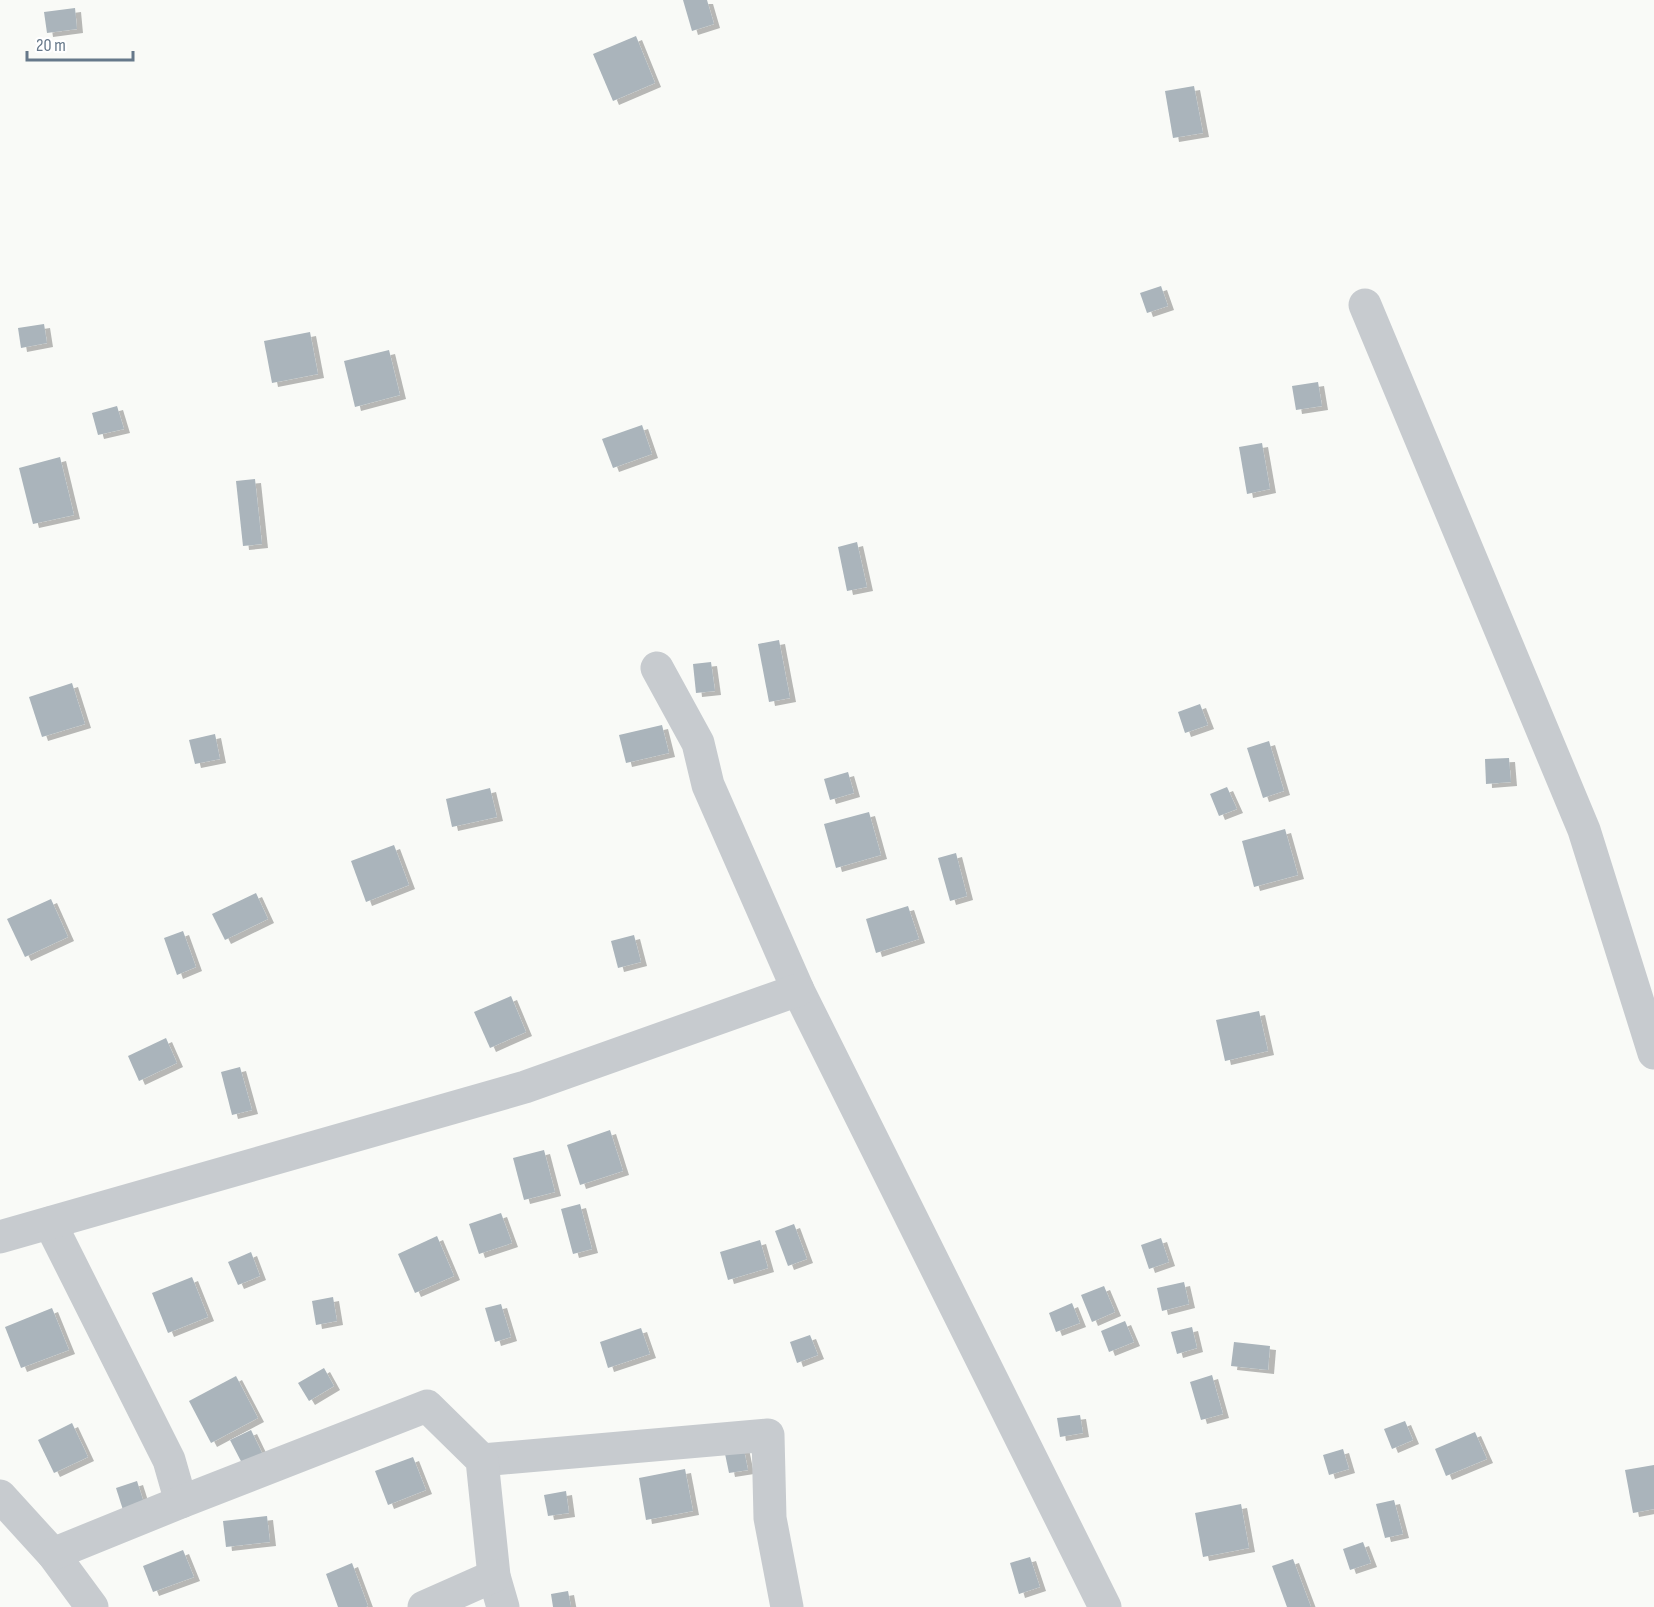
<svg xmlns="http://www.w3.org/2000/svg" width="1654" height="1607" font-family="'Sofia Sans Condensed',sans-serif">
	<style>
		.building { fill: #aab4bb; filter: url(#shadow) }
		.lines { fill: none; stroke-linecap: round; stroke-linejoin: round }
		.street { stroke: #c7cbcf; stroke-width: 33 }
	</style>
	<defs>
		<filter id="shadow"><feDropShadow dx="6" dy="4" stdDeviation="0" flood-color="#0004"/></filter>
	</defs>
	<rect width="100%" height="100%" fill="#f9faf7"/>
	<g class="building">
		<path d="M683 0H707L714 24 692 31Z"/>
		<path d="M75 8 77 29 47 33 44 12Z"/>
		<path d="M636 36 655 83 613 101 593 54Z"/>
		<path d="M1194 86 1203 133 1173 138 1165 91Z"/>
		<path d="M1161 286 1168 306 1147 313 1140 293Z"/>
		<path d="M44 324 47 343 21 348 18 328Z"/>
		<path d="M310 332 318 374 272 383 264 341Z"/>
		<path d="M389 350 400 395 355 407 344 361Z"/>
		<path d="M1318 382 1322 406 1296 410 1292 386Z"/>
		<path d="M117 406 124 429 98 435 92 413Z"/>
		<path d="M642 425 652 454 613 468 602 439Z"/>
		<path d="M1262 443 1270 489 1247 494 1239 447Z"/>
		<path d="M60 457 74 515 33 524 19 468Z"/>
		<path d="M255 479 262 544 243 546 236 481Z"/>
		<path d="M857 542 867 587 847 591 838 547Z"/>
		<path d="M779 640 790 698 769 702 758 644Z"/>
		<path d="M711 662 715 691 696 693 693 664Z"/>
		<path d="M72 683 85 724 42 737 29 697Z"/>
		<path d="M1200 704 1208 725 1185 733 1178 712Z"/>
		<path d="M662 725 669 753 626 763 619 735Z"/>
		<path d="M215 734 220 759 195 764 189 740Z"/>
		<path d="M1269 741 1284 791 1263 798 1247 748Z"/>
		<path d="M1509 758 1511 782 1486 784 1485 759Z"/>
		<path d="M848 772 854 793 830 800 824 779Z"/>
		<path d="M1227 787 1237 809 1219 816 1210 794Z"/>
		<path d="M490 788 497 817 452 827 446 799Z"/>
		<path d="M869 812 881 855 836 868 824 824Z"/>
		<path d="M1285 829 1298 875 1254 887 1242 841Z"/>
		<path d="M394 845 409 885 366 902 351 861Z"/>
		<path d="M956 853 967 896 950 901 938 858Z"/>
		<path d="M256 893 268 919 225 940 212 914Z"/>
		<path d="M51 899 68 937 25 957 7 919Z"/>
		<path d="M908 906 919 939 876 953 866 919Z"/>
		<path d="M183 931 196 967 177 975 164 938Z"/>
		<path d="M634 935 641 962 618 968 611 941Z"/>
		<path d="M511 996 526 1032 490 1048 474 1012Z"/>
		<path d="M1259 1011 1268 1051 1225 1061 1216 1020Z"/>
		<path d="M166 1038 177 1063 139 1081 128 1056Z"/>
		<path d="M240 1067 252 1110 232 1115 221 1072Z"/>
		<path d="M610 1130 623 1171 580 1185 567 1145Z"/>
		<path d="M544 1150 555 1192 524 1200 513 1158Z"/>
		<path d="M580 1204 592 1249 573 1254 561 1209Z"/>
		<path d="M501 1213 512 1243 479 1254 469 1224Z"/>
		<path d="M794 1224 807 1259 788 1266 775 1231Z"/>
		<path d="M437 1236 454 1276 415 1293 398 1254Z"/>
		<path d="M1161 1238 1169 1262 1149 1269 1141 1245Z"/>
		<path d="M760 1240 768 1268 728 1280 720 1252Z"/>
		<path d="M251 1252 260 1276 238 1285 228 1262Z"/>
		<path d="M192 1277 208 1317 168 1333 152 1293Z"/>
		<path d="M1184 1282 1189 1304 1162 1311 1157 1288Z"/>
		<path d="M1104 1286 1115 1312 1092 1322 1081 1295Z"/>
		<path d="M333 1297 337 1321 316 1325 312 1301Z"/>
		<path d="M1072 1303 1080 1323 1056 1332 1049 1313Z"/>
		<path d="M501 1304 511 1337 495 1342 485 1308Z"/>
		<path d="M52 1308 69 1350 21 1368 5 1327Z"/>
		<path d="M1125 1321 1134 1342 1109 1352 1101 1331Z"/>
		<path d="M1192 1327 1197 1348 1177 1354 1171 1332Z"/>
		<path d="M641 1328 650 1354 608 1368 600 1342Z"/>
		<path d="M810 1335 818 1355 797 1363 790 1342Z"/>
		<path d="M1234 1342 1270 1346 1268 1370 1231 1366Z"/>
		<path d="M324 1368 334 1386 309 1401 298 1383Z"/>
		<path d="M1212 1375 1223 1414 1201 1420 1190 1382Z"/>
		<path d="M236 1376 258 1418 211 1443 189 1401Z"/>
		<path d="M1080 1415 1083 1433 1060 1437 1057 1418Z"/>
		<path d="M1405 1421 1413 1440 1392 1449 1384 1429Z"/>
		<path d="M72 1423 88 1457 54 1473 38 1440Z"/>
		<path d="M251 1430 265 1459 245 1469 230 1440Z"/>
		<path d="M1475 1432 1487 1459 1446 1476 1435 1449Z"/>
		<path d="M743 1445 748 1470 729 1473 724 1449Z"/>
		<path d="M1343 1449 1349 1469 1329 1475 1323 1455Z"/>
		<path d="M413 1457 426 1490 388 1505 375 1471Z"/>
		<path d="M1654 1465V1509L1633 1513 1625 1470Z"/>
		<path d="M685 1469 693 1511 646 1520 639 1478Z"/>
		<path d="M137 1481 144 1503 123 1510 116 1488Z"/>
		<path d="M566 1491 569 1513 548 1516 544 1495Z"/>
		<path d="M1394 1500 1403 1534 1385 1538 1376 1504Z"/>
		<path d="M1241 1504 1249 1548 1203 1557 1195 1513Z"/>
		<path d="M267 1516 270 1542 226 1547 223 1521Z"/>
		<path d="M1363 1542 1371 1563 1350 1570 1343 1549Z"/>
		<path d="M183 1550 194 1577 153 1592 143 1566Z"/>
		<path d="M1030 1557 1040 1587 1019 1594 1010 1563Z"/>
		<path d="M1293 1559 1311 1607H1287L1272 1566Z"/>
		<path d="M352 1563 368 1606 366 1607H338L326 1574Z"/>
		<path d="M568 1591 571 1607H553L551 1594Z"/>
	</g>
	<g class="lines">
		<g class="street">
			<path d="M1365 305 1584 830 1654 1053"/>
			<path d="M657 668 698 743 708 785 798 990 1105 1607"/>
			<path d="M50 1223 169 1460 181 1502"/>
			<path d="M0 1237 525 1087 798 990"/>
			<path d="M482 1460 768 1435 770 1518 787 1607"/>
			<path d="M0 1496 53 1554 92 1607"/>
			<path d="M53 1554 181 1502 427 1406 482 1460 494 1576 503 1607"/>
			<path d="M424 1607 494 1576"/>
		</g>
	</g>
	<path d="M27 51v9h106v-9" fill="none" stroke="#66788a" stroke-width="3"/>
	<text x="36" y="51" font-size="18" fill="#66788a" stroke="#ffffff" stroke-width="4.5" paint-order="stroke">20 m</text>
</svg>
